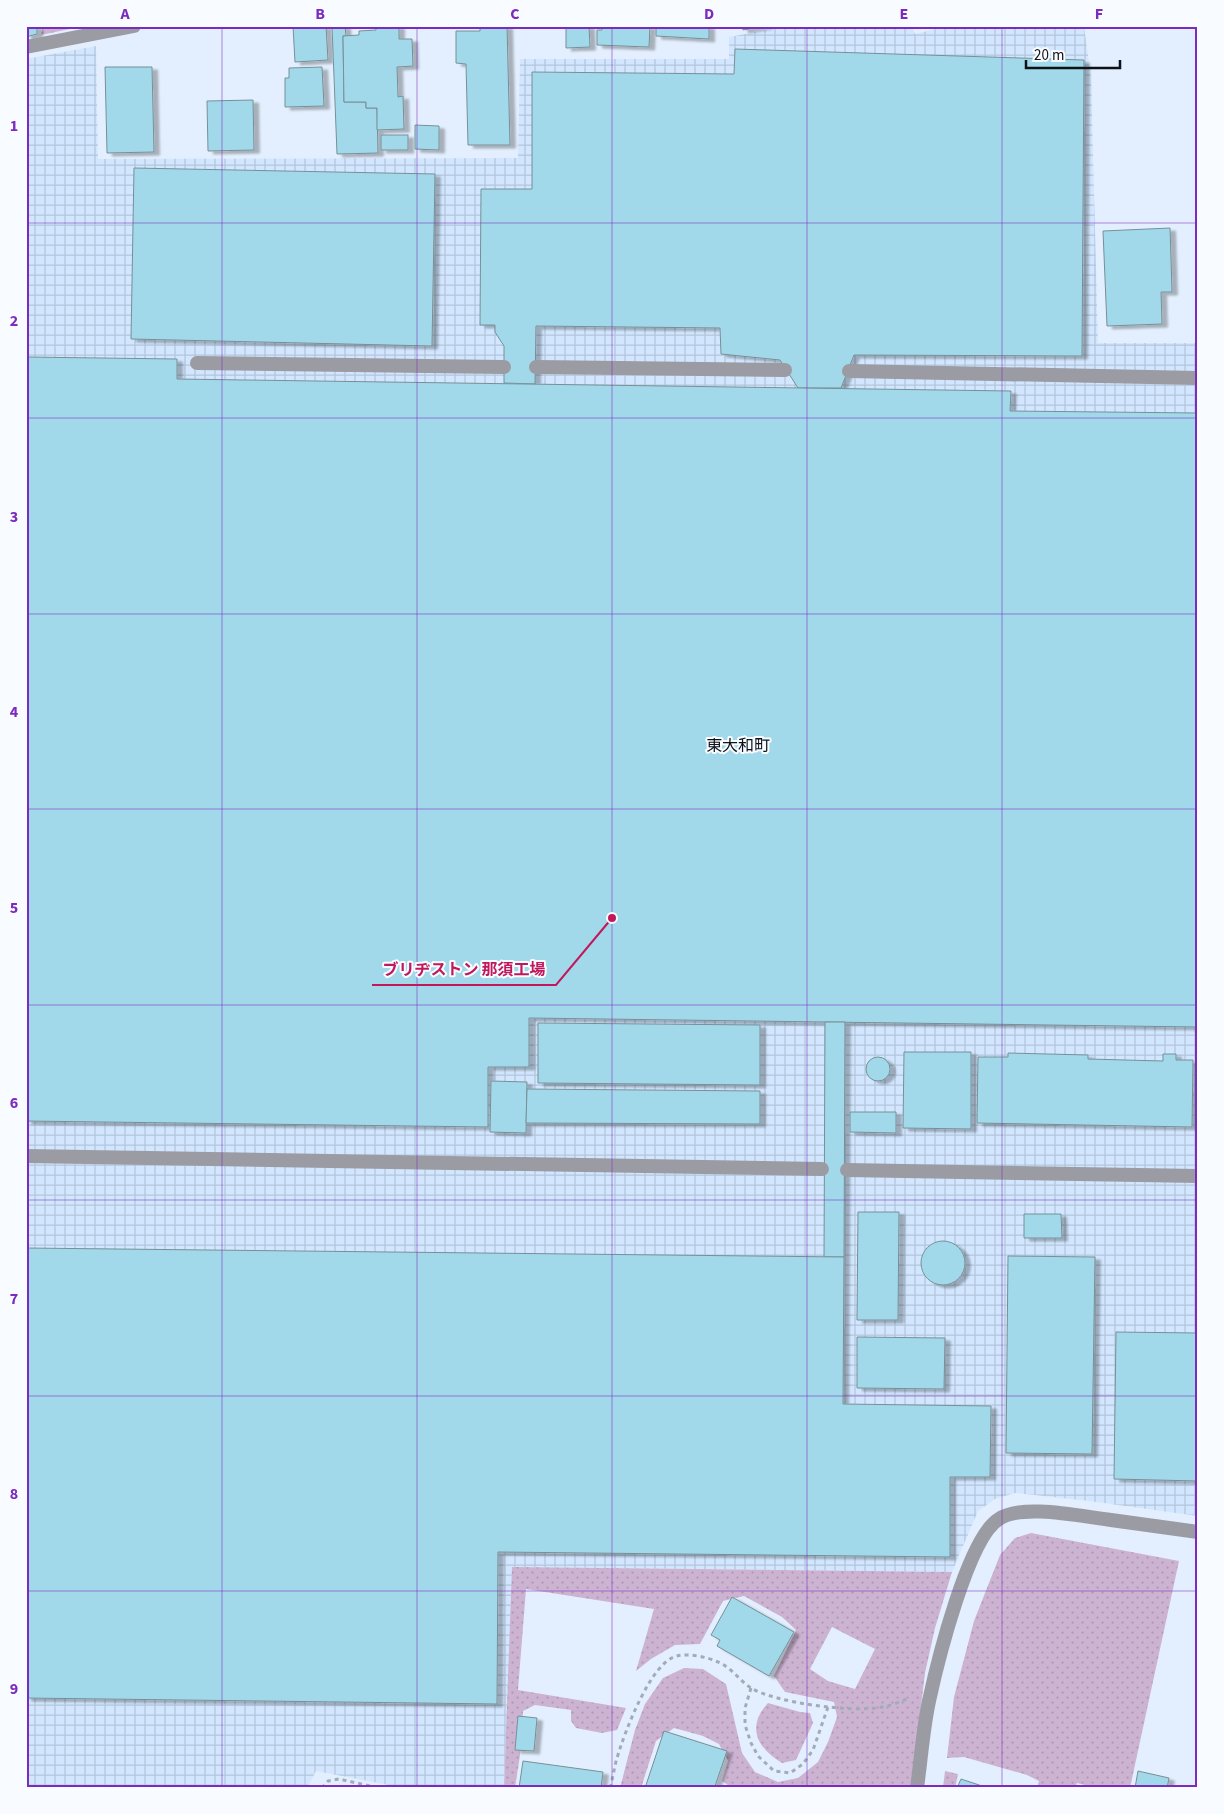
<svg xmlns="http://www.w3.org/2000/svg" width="1224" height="1814" font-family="'Source Sans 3','Noto Sans JP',sans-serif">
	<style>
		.industrial { fill: url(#industrial-grid) }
		.grass { fill: url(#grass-dots); fill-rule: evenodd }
		.building { fill: #a1d9ea; stroke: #779097; filter: url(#shadow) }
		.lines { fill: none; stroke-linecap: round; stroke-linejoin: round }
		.path { stroke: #a1acb7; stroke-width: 3; stroke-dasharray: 4 4; stroke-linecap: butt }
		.service { stroke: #9b9ba4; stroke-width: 14 }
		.tertiary { stroke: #9b9ba4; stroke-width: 14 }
		.grid { fill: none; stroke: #7b2cbf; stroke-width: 1; stroke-opacity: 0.55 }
		.labels { text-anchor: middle; stroke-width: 4; stroke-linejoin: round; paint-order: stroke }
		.neighbourhood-label { font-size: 16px; fill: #0c1217; stroke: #f8fbff }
		.leader { fill: none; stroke: #c2185b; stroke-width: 2 }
		.callout-dot { fill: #c2185b; stroke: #f8fbff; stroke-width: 2 }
		.callout-label { font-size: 16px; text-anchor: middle; font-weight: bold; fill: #c2185b; stroke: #f8fbff; stroke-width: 4; stroke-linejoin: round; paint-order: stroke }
		.neatline { fill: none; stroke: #7b2cbf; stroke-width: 2 }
		.grid-label { font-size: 16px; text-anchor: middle; font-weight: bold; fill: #7b2cbf }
	</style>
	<defs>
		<pattern id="industrial-grid" width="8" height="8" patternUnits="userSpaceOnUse" patternTransform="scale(1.25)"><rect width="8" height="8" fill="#d2e7ff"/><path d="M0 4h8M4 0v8" fill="none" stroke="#b3c5da"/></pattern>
		<pattern id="grass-dots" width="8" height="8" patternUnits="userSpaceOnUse" patternTransform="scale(1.25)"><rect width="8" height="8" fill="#cdb3d2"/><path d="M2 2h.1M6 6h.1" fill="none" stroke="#af99b4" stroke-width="1.8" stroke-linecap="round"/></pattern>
		<filter id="shadow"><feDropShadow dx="5.5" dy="3" stdDeviation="1" flood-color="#0004"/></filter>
	</defs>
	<rect width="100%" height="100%" fill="#e3effe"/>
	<path class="industrial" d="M788 26H912L915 34 948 26H1084L1091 78 1098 343H1198V1516L1089 1501 1015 1493 995 1499 978 1511 952 1572 513 1567 504 1788H404L316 1771 307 1788H26V59L96 46 98 159 518 158 520 59H729V37Z"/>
	<g class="grass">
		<path d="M43 26H84L41 35Z"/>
		<path d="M1031 1533 1179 1561 1130 1788H1097L1077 1783 1075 1788H1037L1039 1781 1027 1775 964 1757 947 1758 954 1697 974 1621 1000 1555 1015 1538Z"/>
		<path d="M512 1567 952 1572 935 1628 925 1673 911 1788H732L722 1781 728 1761 719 1744 703 1736 674 1728 656 1741 641 1788H620L635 1730 645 1704 663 1678 684 1668 703 1669 726 1684 742 1753 755 1772 778 1782 798 1778 818 1762 828 1742 837 1717 834 1702 785 1692 774 1676 796 1630 782 1617 744 1596 723 1601 700 1644 675 1645 651 1659 636 1671 654 1609 526 1589 518 1690 626 1708 617 1730 602 1733 576 1728 571 1721V1710L535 1705 523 1711 520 1755 515 1788H504ZM832 1627 875 1649 855 1689 828 1681 810 1669Z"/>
		<path d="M768 1703 800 1712 810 1713 813 1723 796 1760 782 1763C757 1748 746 1727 768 1703Z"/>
		<path d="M945 1771 958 1774 955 1788H943Z"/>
	</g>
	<g class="building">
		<path d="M26 26H37V34L26 37Z"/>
		<path d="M293 26H326L328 60 295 62Z"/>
		<path d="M332 26H345L346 36H343L344 102H366V108H377L378 153 337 154Z"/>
		<path d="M376 26H399V39H412L413 66 397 67 398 97 403 96 404 129 377 130V108H366V102H344L343 36 359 35V31L376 30Z"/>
		<path d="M480 26H507L510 145H468L466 64 456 63V31H480Z"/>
		<path d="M566 26H589L590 47 566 48Z"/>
		<path d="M602 26H650L649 47 597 45V30H602Z"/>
		<path d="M656 26H709V39L656 36Z"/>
		<path d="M742 26H767L743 30Z"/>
		<path d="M735 49 1084 60 1082 356 854 355 841 388H798L780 360 721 354 720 328 536 326 535 384 504 383V346L495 332V325H480L481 189H532V72L734 74Z"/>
		<path d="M105 67H152L154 152 107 153Z"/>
		<path d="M322 67 324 106 285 107V78H289V68Z"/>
		<path d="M253 100 254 150 208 151 207 101Z"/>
		<path d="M415 125 439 126V150L415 149Z"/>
		<rect x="381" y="135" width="27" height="15"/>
		<path d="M134 168 435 174 432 346 131 339Z"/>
		<path d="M1170 228 1172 292H1161L1162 324 1107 326 1103 231Z"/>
		<path d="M26 357 177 359V379L1011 391 1010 411 1198 413V1027L529 1018V1067H488V1127L26 1121Z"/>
		<path d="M825 1022H845L844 1257H824Z"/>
		<path d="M538 1023 760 1025V1085L538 1083Z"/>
		<path d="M904 1052H971V1129L903 1128Z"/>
		<path d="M1008 1053 1088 1055V1059L1163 1061V1054H1176V1060H1193L1192 1127 977 1123 978 1057H1008Z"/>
		<circle cx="878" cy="1069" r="12"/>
		<path d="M491 1081 527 1082 526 1133 490 1132Z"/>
		<path d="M527 1089 760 1091V1124L526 1123Z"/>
		<path d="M850 1112H896V1133L850 1132Z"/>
		<path d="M858 1212H899L898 1320H857Z"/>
		<path d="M1024 1214H1061L1062 1238H1024Z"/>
		<circle cx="943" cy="1263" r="22"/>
		<path d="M26 1248 844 1257 843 1404 991 1406 990 1477H950V1557L498 1552 497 1704 26 1698Z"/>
		<path d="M1008 1256 1095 1257 1092 1454 1006 1453Z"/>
		<path d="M1116 1332 1198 1333V1481L1114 1479Z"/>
		<path d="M857 1337 945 1338 944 1389 857 1388Z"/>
		<path d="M732 1597 794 1632 769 1676 717 1646 720 1640 711 1635Z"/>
		<path d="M518 1716 537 1718 534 1751 515 1750Z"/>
		<path d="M664 1731 727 1751 715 1786 719 1788H645Z"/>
		<path d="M523 1761 603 1772 601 1788H519Z"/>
		<path d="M1138 1771 1169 1778 1167 1788H1135Z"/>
		<path d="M961 1779 988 1788H957Z"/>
	</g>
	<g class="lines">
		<g class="path">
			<path d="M751 1688 745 1708V1725L751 1743 758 1756 774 1771 790 1773 803 1764 813 1750 828 1707"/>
			<path d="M322 1788 328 1781 339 1779 379 1788"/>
			<path d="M610 1788C613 1778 614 1768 617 1758 624 1734 651 1661 677 1656 689 1653 707 1657 718 1662 731 1667 740 1681 751 1688 776 1703 853 1713 882 1707 890 1706 899 1702 907 1699"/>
		</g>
		<g class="service">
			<path d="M26 47 134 26"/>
			<path d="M197 363 504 367"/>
			<path d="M536 367 785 370"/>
			<path d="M849 371 1198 378"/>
			<path d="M26 1156 822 1169"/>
			<path d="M847 1170 1198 1176"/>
		</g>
		<path class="tertiary" d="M917 1788C921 1759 923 1729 929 1701 937 1664 968 1537 999 1519 1023 1503 1083 1517 1111 1520 1140 1524 1169 1528 1198 1532"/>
	</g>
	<path class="grid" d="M222 26V1788M417 26V1788M612 26V1788M807 26V1788M1002 26V1788M26 223H1198M26 418H1198M26 614H1198M26 809H1198M26 1005H1198M26 1200H1198M26 1396H1198M26 1591H1198"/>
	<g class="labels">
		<g class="neighbourhood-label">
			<text x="738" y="751">東大和町</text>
		</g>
	</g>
	<path class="leader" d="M612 918L556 985H372"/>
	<circle class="callout-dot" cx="612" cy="918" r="5"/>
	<g class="callout-label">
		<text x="464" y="975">ブリヂストン 那須工場</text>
	</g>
	<rect width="1224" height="1814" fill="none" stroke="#f8fbff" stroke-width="55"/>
	<path d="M1026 60v8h94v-8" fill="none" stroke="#0c1217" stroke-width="2.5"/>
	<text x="1034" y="60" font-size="15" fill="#0c1217" stroke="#f8fbff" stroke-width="4" paint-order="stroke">20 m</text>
	<rect x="28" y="28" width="1168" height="1758" class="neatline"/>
	<g class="grid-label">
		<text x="125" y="19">A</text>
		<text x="320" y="19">B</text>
		<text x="515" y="19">C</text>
		<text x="709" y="19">D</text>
		<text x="904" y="19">E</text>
		<text x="1099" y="19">F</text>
		<text x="14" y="131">1</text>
		<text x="14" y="326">2</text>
		<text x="14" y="522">3</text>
		<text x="14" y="717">4</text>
		<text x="14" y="913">5</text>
		<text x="14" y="1108">6</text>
		<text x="14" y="1304">7</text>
		<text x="14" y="1499">8</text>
		<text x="14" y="1694">9</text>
	</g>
</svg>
